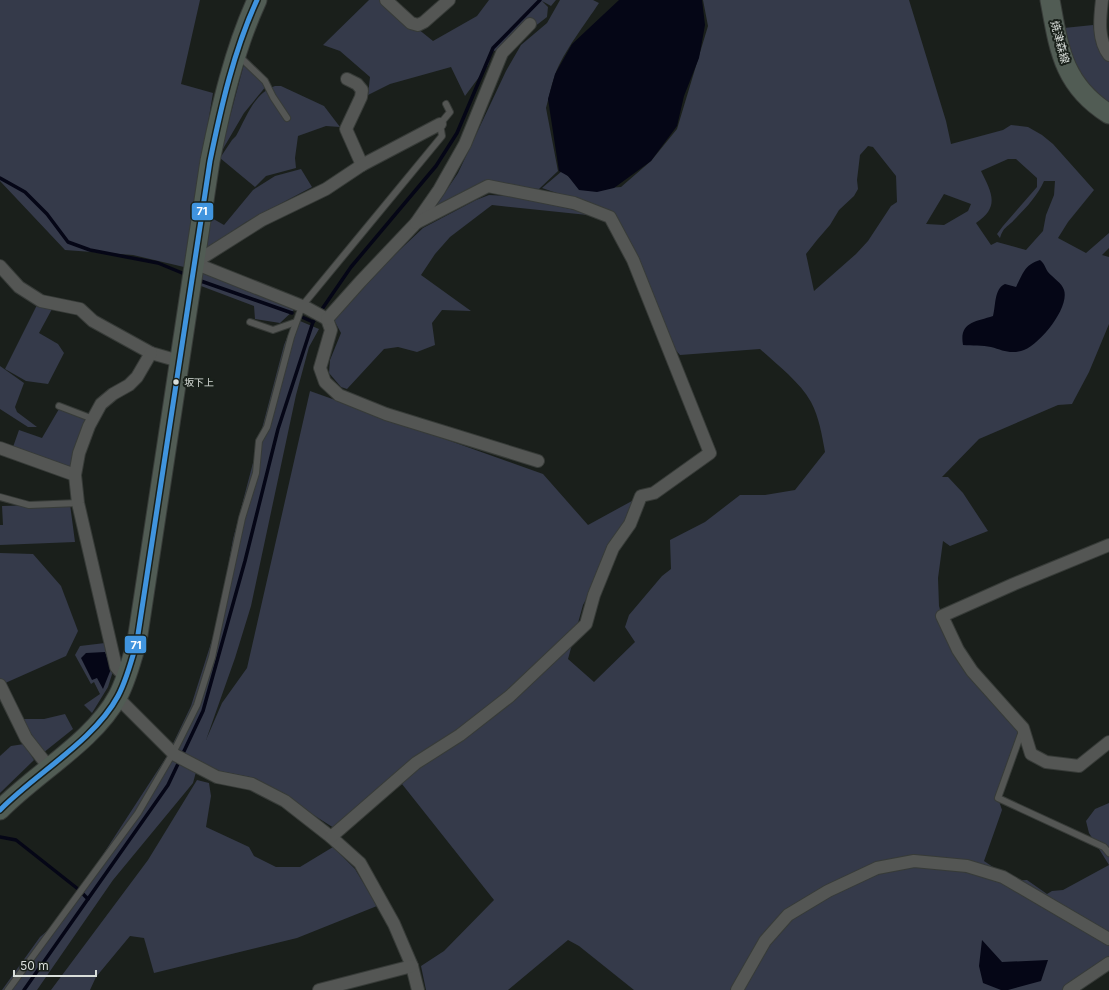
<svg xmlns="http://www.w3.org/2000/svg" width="1109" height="990" font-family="Inter,'Noto Sans JP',sans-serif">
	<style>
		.green { fill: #353a4a; fill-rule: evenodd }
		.water { fill: #050616 }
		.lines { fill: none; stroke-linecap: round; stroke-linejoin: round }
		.stream { stroke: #050616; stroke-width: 3.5 }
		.service-casing { stroke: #373b38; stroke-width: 8 }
		.minor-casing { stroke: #373b38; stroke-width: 14 }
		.primary-casing { stroke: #373b38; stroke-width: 21 }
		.service { stroke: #545654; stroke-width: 6 }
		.minor { stroke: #545654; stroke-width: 12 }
		.primary { stroke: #515c54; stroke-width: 19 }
		.bus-1-casing { stroke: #19201a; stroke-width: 8 }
		.bus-1 { stroke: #4094de; stroke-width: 5 }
		.bus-dot { fill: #d9deda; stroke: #19201a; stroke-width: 1.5 }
		.labels { text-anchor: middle; stroke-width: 4; stroke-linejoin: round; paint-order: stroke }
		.bus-label { font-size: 10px; fill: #d9deda; stroke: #19201a; text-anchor: start }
		.street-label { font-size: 11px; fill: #d9deda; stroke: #19201a }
		.line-badge { stroke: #19201a; stroke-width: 1.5 }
		.badge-label { font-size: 11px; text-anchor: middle; font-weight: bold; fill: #fff }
	</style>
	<rect width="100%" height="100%" fill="#1a1f1b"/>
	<g class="green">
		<path d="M0 0H200L181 84 213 93 184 267 133 255 65 250 0 181Z"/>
		<path d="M369 0H382L433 41 477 16 489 0H556L551 6 542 1 548 7 547 17 516 41 492 52 488 65 465 96 451 67 390 84 368 95 370 77 340 51 323 45Z"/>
		<path d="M560 0H593L599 3C586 23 563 52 555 75 551 86 549 97 546 108L558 171 539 189 488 186 436 206 458 173 506 71 521 45 547 23Z"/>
		<path d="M703 0H909L946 121 951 144 1003 130 1011 125 1028 127 1042 135 1053 144 1094 190 1068 222 1058 238 1086 253 1109 233V248L1102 255 1109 257V324L1089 372 1072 404 1058 405 979 439 942 477H948L963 493 988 531 950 546 943 541 938 578 939 606 942 616 972 671 1023 728 998 798 1002 810 984 861 996 869 1009 881 1027 880 1047 894 1052 891 1063 890 1109 865 1089 833 1086 821 1095 809 1109 803V958L1069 990H634L579 946 568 940 508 990H426L421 966 444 951 494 900 398 779 334 828 255 778 219 771 199 761 193 783 113 880 37 990H2L40 937 61 919 167 756 191 706 219 618 233 539 284 345 290 330 300 321 319 329 309 347 296 395 251 606 235 658 206 740 222 703 247 668 310 391 543 474 588 525 641 496 583 605 568 659 594 682 635 642 625 627 629 615 662 576 671 569 670 540 705 522 740 495H765L795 490 825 452C822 435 819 417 811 402 800 382 776 364 760 349L680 355 664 337 609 211 542 188 562 171 584 190 621 187 651 161 677 129 708 26ZM868 146 873 147 896 176 897 202 891 206 868 241 856 254 814 291 806 254 817 240 830 225 839 210 854 196 858 189 857 180 860 155ZM1008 159H1016L1037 178V187L1003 226 997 234 1000 238C1004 226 1007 228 1015 219 1026 208 1038 195 1044 181H1055L1054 195 1046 215 1043 231 1026 250 997 242 991 245 976 223C1000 207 992 193 981 171ZM944 194 971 204 968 211 944 225 926 224Z"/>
		<path d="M1093 25 1096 42 1109 62V105L1078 76 1064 28Z"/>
		<path d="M244 64 267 85 244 113 220 154Z"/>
		<path d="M275 86H281L324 106 340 127 326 126 298 136 295 158 296 168 266 176 255 187 220 158 232 140 236 136C246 118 254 93 275 86Z"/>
		<path d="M301 169 312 187 246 222 205 250 210 217 224 225 253 190 275 176Z"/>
		<path d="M489 195 511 196 607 217 492 205 450 237 435 254 421 275 471 311 442 310 432 323 435 345 417 352 398 347 384 349 347 389 341 387 329 373 330 360 341 333 334 320 388 261 423 228 476 200Z"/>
		<path d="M199 272 296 308 280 323 255 319 254 306 201 286Z"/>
		<path d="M38 303 52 309 39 333 58 344 64 353 48 384 26 381 5 369Z"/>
		<path d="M0 366 24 383 15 407 17 412 37 427H28L0 409Z"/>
		<path d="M59 409 88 419 72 469 13 447 19 430 42 438Z"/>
		<path d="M70 504 75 542 0 545V525H3L2 506Z"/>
		<path d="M0 553 33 554 61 586 78 631 66 656 3 684 0 681Z"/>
		<path d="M105 643 114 668 108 687 92 713 84 705 100 694 94 682 91 684 75 655 80 646Z"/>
		<path d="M65 714 73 729 43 753 22 719H44Z"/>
		<path d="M24 744 34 760 0 793V756L11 746Z"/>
		<path d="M197 780 209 783 211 796 206 827 249 847 254 856 276 867H300L333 847 355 869 377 906 297 938 154 973 144 938 130 936 96 977 90 990H51L148 860Z"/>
	</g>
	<g class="water">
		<path d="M619 0H702L705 25 699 58 684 96 677 126 651 161 614 188 597 192 579 190 568 176 559 171 548 99 555 74 572 44Z"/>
		<path d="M1040 260C1045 264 1045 268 1048 272 1053 278 1062 283 1064 290 1070 308 1038 347 1021 351 1009 354 1002 350 991 347 983 345 972 346 963 345 959 322 975 322 993 316 996 305 994 289 1005 284L1016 287C1023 274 1024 265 1040 260Z"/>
		<path d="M105 652 111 669 103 689 97 678 92 680 81 658 86 653Z"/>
		<path d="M982 940 1002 962 1048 960 1041 981 1008 990H1001L983 983 979 966Z"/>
	</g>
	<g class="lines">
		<g class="stream">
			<path d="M0 178 25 192 47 214 68 242 90 250 158 263 187 275"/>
			<path d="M198 280 292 313"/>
			<path d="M320 312 351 267 436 166 457 133 493 48 540 0"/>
			<path d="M302 317 313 322"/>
			<path d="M0 837 16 840 78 889"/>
			<path d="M83 894 88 899"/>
			<path d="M24 990 168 785 203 711 245 561 278 429 313 322 317 317"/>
		</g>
		<defs>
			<g id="service">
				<path d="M239 56 265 81 273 97 287 118"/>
				<path d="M250 322 273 330 296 322"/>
				<path d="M59 406 93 419"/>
				<path d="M0 497 29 505 78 503"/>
				<path d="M1022 731 998 798 1104 847 1109 853"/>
				<path d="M8 990 138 813 173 753 197 705 212 657 242 518 256 473 259 441 267 427 291 337 302 306 442 136 440 124 450 112 446 104"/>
			</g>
			<g id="minor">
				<path d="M386 0 411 23 418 25 424 22 449 0"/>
				<path d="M1102 0C1100 18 1097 39 1109 55"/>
				<path d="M347 79 357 84 362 90 361 97 346 129 362 165"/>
				<path d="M194 263 307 308 327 319 331 330 320 368 325 382 339 395 386 414 538 461"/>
				<path d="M194 263 262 220 326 189 362 165 440 124"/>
				<path d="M0 266 19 287 41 301 80 309 93 321 151 353 179 361"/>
				<path d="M327 319 361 281 416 223 439 190 465 144 502 53 530 24"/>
				<path d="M0 448 75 475"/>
				<path d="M1109 545 1014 584 942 616 958 650 972 671 1023 728 1031 754 1046 762 1079 766 1109 742"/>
				<path d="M125 677 116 667 78 503 75 475 79 453 89 426 101 404 113 394 129 385 137 377 151 353"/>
				<path d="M0 685 26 738 48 766"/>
				<path d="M117 697 175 755 217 777 252 784 285 801 331 837 360 863 394 924 412 966 418 990"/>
				<path d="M331 837 416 763 460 735 510 696 586 624 594 595 613 548 630 524 641 496 654 493 710 453 633 260 610 217 574 203 488 186 416 223"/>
				<path d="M319 990 412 966"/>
				<path d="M737 990 765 941 788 915 828 891 877 868 914 861 967 866 1003 877 1109 939"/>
				<path d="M1069 990 1109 963"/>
			</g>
			<g id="primary">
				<path d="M1050 0C1059 49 1063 85 1109 114"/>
				<path d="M0 810C36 773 94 741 118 696 127 679 132 659 137 641L210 161C221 107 234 50 257 0"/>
			</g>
		</defs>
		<use href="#service" class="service-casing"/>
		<use href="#minor" class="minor-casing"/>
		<use href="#primary" class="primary-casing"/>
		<use href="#service" class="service"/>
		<use href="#minor" class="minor"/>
		<use href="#primary" class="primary"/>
		<defs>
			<path id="bus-1" d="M0 810C36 773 94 741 118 696 127 679 132 659 137 641L210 161C221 107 234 50 257 0"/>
		</defs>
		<use href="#bus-1" class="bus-1-casing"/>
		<use href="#bus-1" class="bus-1"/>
	</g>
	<circle class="bus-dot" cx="176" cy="382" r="3.5"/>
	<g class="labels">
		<g class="bus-label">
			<text x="184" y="386">坂下上</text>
		</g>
		<g class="street-label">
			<text transform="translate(1060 42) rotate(75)" y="4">焼津森線</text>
		</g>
	</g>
	<g class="line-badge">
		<rect x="191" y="202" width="23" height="19" rx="4" fill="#4094de"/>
		<rect x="124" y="635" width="23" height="19" rx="4" fill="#4094de"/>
	</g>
	<g class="badge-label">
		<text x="202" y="215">71</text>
		<text x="136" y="649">71</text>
	</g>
	<path d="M14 970v6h82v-6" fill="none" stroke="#d9deda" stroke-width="2"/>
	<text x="20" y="970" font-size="12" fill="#d9deda" stroke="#19201a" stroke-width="3" paint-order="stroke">50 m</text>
</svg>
